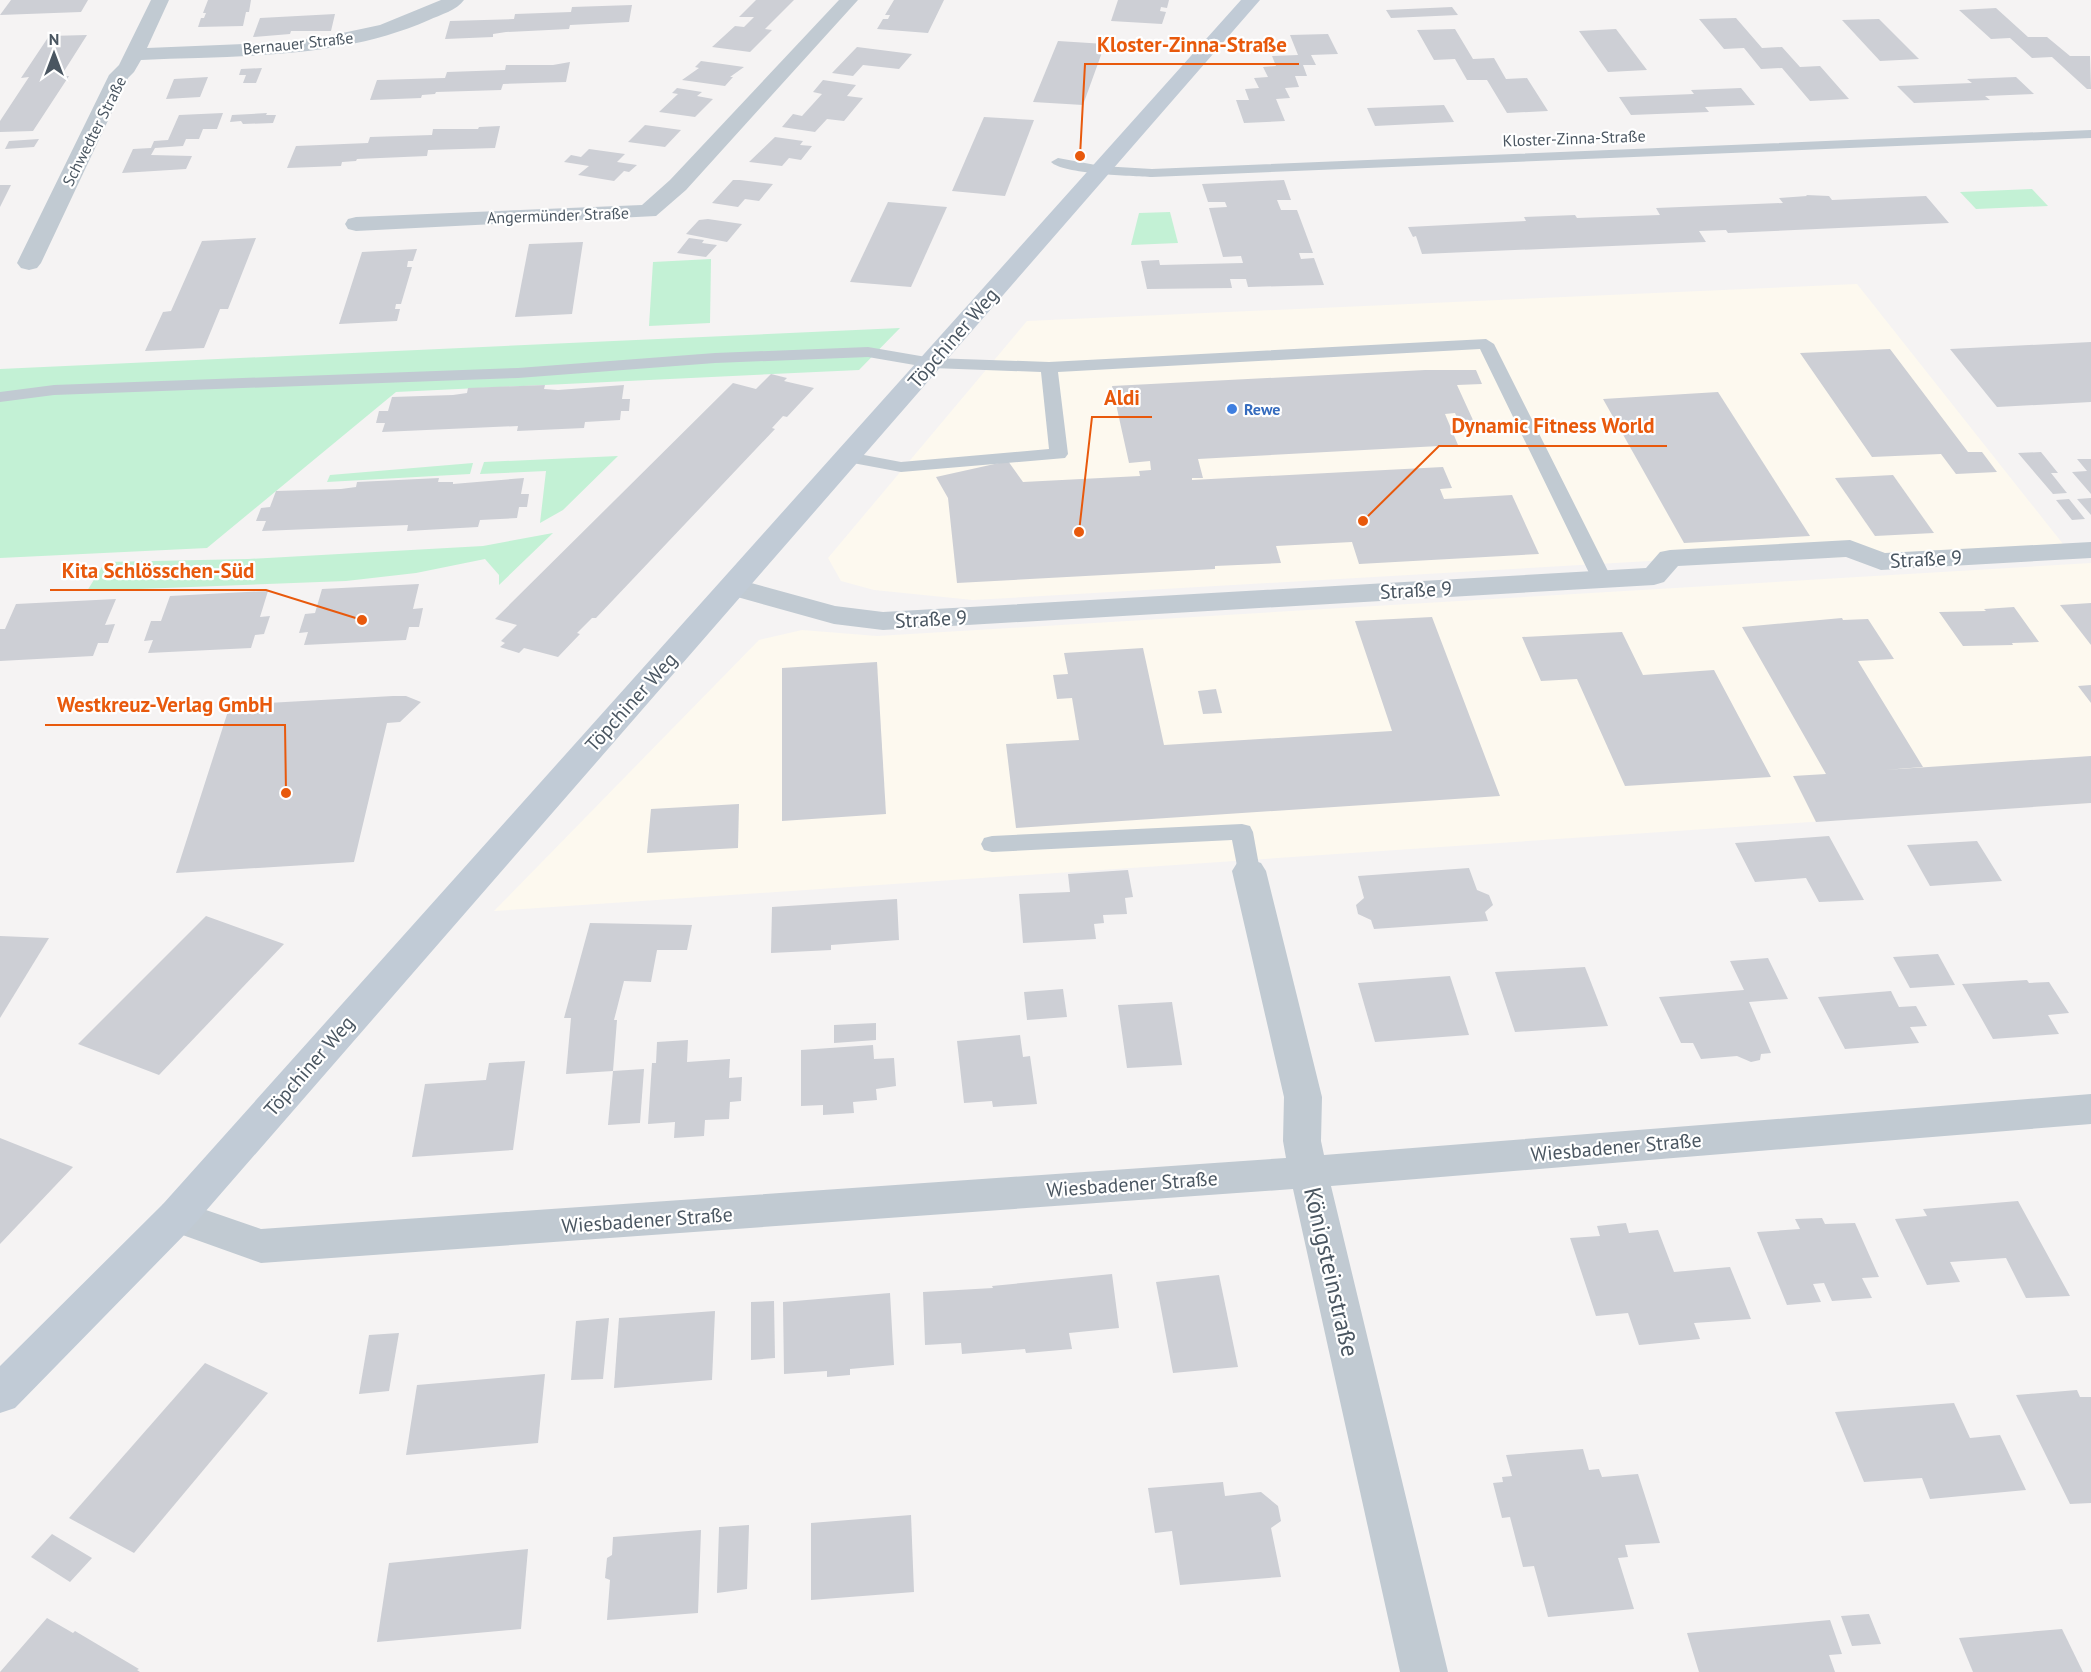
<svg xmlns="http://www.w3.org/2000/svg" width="2091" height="1672" font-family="'PT Sans',sans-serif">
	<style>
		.commercial { fill: #fdf9ef }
		.green { fill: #c3f1d5 }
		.building { fill: #cdcfd5 }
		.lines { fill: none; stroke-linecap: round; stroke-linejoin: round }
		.lane { fill: #c1cad2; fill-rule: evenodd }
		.street { fill: #c1cad2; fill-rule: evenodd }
		.secondary { fill: #c1cbd6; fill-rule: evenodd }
		.shop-dot { fill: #3f7fe0; stroke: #fff; stroke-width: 2 }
		.labels { text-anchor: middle; stroke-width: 4.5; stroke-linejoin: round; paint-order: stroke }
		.far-street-label { font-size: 16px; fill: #4a5661; stroke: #fff }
		.far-shop-label { font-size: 16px; font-weight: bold; fill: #366cbe; stroke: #fff; text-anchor: start }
		.street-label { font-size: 20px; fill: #4a5661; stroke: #fff }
		.near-street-label { font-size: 24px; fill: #4a5661; stroke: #fff }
		.leader { fill: none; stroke: #e8590c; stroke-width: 2 }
		.callout-dot { fill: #e8590c; stroke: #fff; stroke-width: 2 }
		.callout-label { font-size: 21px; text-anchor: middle; font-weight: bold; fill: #e8590c; stroke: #fff; stroke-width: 4.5; stroke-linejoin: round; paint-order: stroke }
	</style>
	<rect width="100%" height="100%" fill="#f5f3f3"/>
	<g class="commercial">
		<path d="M1857 284 2063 544 1830 558 1825 551 973 600 874 590 841 581 828 558 1027 321Z"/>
		<path d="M2091 563V803L494 911 759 640 802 630 877 636Z"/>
	</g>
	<g class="green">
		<path d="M2032 189 2048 206 1976 209 1960 192Z"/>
		<path d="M1170 212 1178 243 1131 245 1139 213Z"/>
		<path d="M711 259 710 323 649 326 653 262Z"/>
		<path d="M900 328 859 370 396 392 207 548 0 558V369Z"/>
		<path d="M618 456 563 510 540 523 546 471 480 474 484 462Z"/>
		<path d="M473 463 470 474 327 482 330 475Z"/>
		<path d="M553 533 499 585V575L485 559 416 573 346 581 87 591 105 562 248 559 483 546Z"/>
	</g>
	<g class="building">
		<path d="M11 0H88L81 12 0 15Z"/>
		<path d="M208 0H251L249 12H246L243 26 198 27 201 18H204L206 13H203Z"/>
		<path d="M756 0H794L765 29 772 30 750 52 712 47 735 26 744 27 754 17H739Z"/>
		<path d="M894 0H944L928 33 877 29 883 19H888L890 15H885Z"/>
		<path d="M1118 0H1169L1167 8 1161 7 1160 11 1166 12 1162 24 1111 21Z"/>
		<path d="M632 5 629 22 570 25 569 29 506 32 493 34V37L445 39 450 21 514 19 515 14 571 12 572 7Z"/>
		<path d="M1452 7 1458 15 1391 18 1386 10Z"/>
		<path d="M1996 8 2028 37H2047L2070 56H2090L2091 89H2087L2052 57 2032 58 2010 38 1991 39 1959 10Z"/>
		<path d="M335 14 331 31H291L290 34 253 37 260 18Z"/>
		<path d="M1736 18 1762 48 1782 47 1800 67 1820 66 1849 99 1810 101 1782 68 1761 69 1744 48 1724 49 1699 19Z"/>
		<path d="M1879 19 1919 59 1880 61 1842 20Z"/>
		<path d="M1455 29 1473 59 1494 58 1506 79 1527 78 1548 111 1507 113 1487 80H1467L1455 59 1434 60 1417 30Z"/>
		<path d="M1616 29 1647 70 1608 72 1579 31Z"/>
		<path d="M1328 34 1338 54 1311 55 1316 65H1303L1307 76H1295L1299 87 1285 88 1290 98 1276 99 1285 121 1244 123 1236 100H1249L1245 89 1259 88 1254 78 1268 77 1263 67 1276 66 1272 56 1298 55 1290 35Z"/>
		<path d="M87 35 61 76H69L33 131 0 132V121L29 77 21 78 49 36Z"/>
		<path d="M1058 41 1105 44 1083 105 1033 102Z"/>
		<path d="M857 47 912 54 899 69 863 65 853 76 832 73Z"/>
		<path d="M701 61 744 67 730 77H733L725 86 682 80 699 68 695 67Z"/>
		<path d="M570 62 566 82 503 84 501 90 436 92 435 94 422 95 421 98 370 100 377 80 445 78 447 72 505 70 506 65H553Z"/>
		<path d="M262 68 256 83H243L246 75H239L241 69Z"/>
		<path d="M208 77 200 97 166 99 174 79Z"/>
		<path d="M2016 77 2034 94 1985 96 1990 100 1914 103 1897 86 1972 83 1967 79Z"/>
		<path d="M823 80 856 85 847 96 863 98 844 121 827 119 815 132 782 127 793 114 802 116 822 94 813 92Z"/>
		<path d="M677 88 702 92 697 96 713 99 695 117 659 112 678 94 672 93Z"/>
		<path d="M1741 88 1755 105 1705 107 1709 112 1631 115 1619 97 1694 94 1691 90Z"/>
		<path d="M1444 105 1454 122 1375 126 1367 108Z"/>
		<path d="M223 113 217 129H203L199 139H186L183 146 155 148 151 155 192 156 186 169 122 173 133 149 151 148 154 141 168 140 179 115Z"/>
		<path d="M267 113 266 115H276L273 123 243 124 241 121 230 122 232 115Z"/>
		<path d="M984 117 1034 120 1005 196 952 191Z"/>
		<path d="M645 125 681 130 665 147 628 142Z"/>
		<path d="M500 126 495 148 428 150 427 156 357 159 356 161 342 162 341 166 287 168 296 146 368 143 370 137 432 135 433 129H478L479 127Z"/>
		<path d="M775 137 803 141 800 145 812 146 801 160 789 158 782 166 749 162Z"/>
		<path d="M39 139 34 147 5 149 9 141Z"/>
		<path d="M589 149 625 154 617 162 637 165 629 172 624 171 614 181 578 175 589 166 564 162 571 155 581 157Z"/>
		<path d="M733 180H740L773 184 759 201 745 199 738 207 712 203Z"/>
		<path d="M1284 180 1291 200H1277L1281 210H1297L1313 253H1299L1301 259 1314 258 1324 285 1248 287 1246 279H1230L1232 288 1147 289 1141 261 1159 260 1160 265 1243 263 1241 256 1223 257 1209 208 1227 207 1225 202H1208L1202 184Z"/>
		<path d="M0 185H11L0 207Z"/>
		<path d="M1806 195 1829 196 1832 200 1926 196 1949 223 1728 233 1726 230 1699 231 1706 242 1422 254 1416 236 1413 237 1408 227 1526 221 1524 217 1575 215 1577 218 1660 215 1656 208 1783 203 1779 198 1807 196Z"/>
		<path d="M888 202 947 207 911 287 850 282Z"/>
		<path d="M708 219 742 224 727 242 686 234 699 220Z"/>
		<path d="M256 238 228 309H220L204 348 145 351 163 312 171 311 202 241Z"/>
		<path d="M689 238 704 240 702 243 717 245 706 257 677 253Z"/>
		<path d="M583 242 572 314 515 317 529 244Z"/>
		<path d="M417 249 413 261H408L407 267H412L401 304H396L395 309H400L397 321 339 324 362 252Z"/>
		<path d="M2091 342V402L1997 407 1950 349Z"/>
		<path d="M1890 349 1968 452H1982L1997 472 1956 474 1941 454 1872 457 1800 353Z"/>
		<path d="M1425 370H1476L1482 384 1457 385 1478 431 1463 432 1455 413 1445 414 1458 445 1198 459 1203 478H1192V480L1443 467 1452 488 1440 489 1444 499 1512 495 1539 554 1359 564 1352 542 1276 546 1281 563 1215 566V569L957 583 948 498 936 477 1008 461 1023 482 1140 476 1139 471 1151 470 1150 461 1129 463 1112 386Z"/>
		<path d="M771 374 787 378 784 381 814 388 787 417 783 416 772 428 775 429 596 618H592L577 633 580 634 558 657 524 648 519 653 500 647 505 643 501 641 517 625 495 619 733 383 756 389Z"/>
		<path d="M545 385 544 389 558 390 624 385 622 399H630L629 411H621L620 420 585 422 584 428 517 431 518 426 382 432 385 423H376L379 411H388L392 397 453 395 467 393 468 388Z"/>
		<path d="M1718 392 1810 536 1684 543 1603 399Z"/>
		<path d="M2041 452 2058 473H2051L2067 493 2053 494 2018 453Z"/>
		<path d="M2077 459H2091V494L2072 472 2087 471Z"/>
		<path d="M1893 475 1934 533 1875 536 1835 478Z"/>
		<path d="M439 478 438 482H453V484L524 478 521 494H529L527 507H519L517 518 480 520 478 527 407 531 408 525 262 531 266 521H256L261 508 270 507 276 491 341 489 356 487 357 482Z"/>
		<path d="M2091 498V515L2077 499Z"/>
		<path d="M2069 499 2085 519 2072 520 2056 500Z"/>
		<path d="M419 584 413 609 423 608 419 627H409L406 640 304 645 308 632 299 633 305 614 315 613 322 589Z"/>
		<path d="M268 591 260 617 270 616 264 634 255 635 251 648 148 653 153 640 144 641 151 621H161L170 596Z"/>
		<path d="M116 599 105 625 115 624 108 643H98L93 656 0 661V629H5L16 604Z"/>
		<path d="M2091 603V645L2060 605Z"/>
		<path d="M2014 607 2039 642 2012 643 2013 645 1963 646 1939 612 1986 611 1984 609Z"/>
		<path d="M1432 617 1500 796 1016 828 1006 744 1079 740 1072 698 1057 699 1053 675 1068 674 1064 653 1143 648 1164 745 1392 731 1355 621Z"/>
		<path d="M1842 618 1843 620 1868 619 1894 659 1858 661 1923 767 1884 770 2091 756V803L1816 822 1793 776 1826 774 1742 627Z"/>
		<path d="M1622 632 1643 675 1714 670 1771 777 1625 786 1577 679 1541 681 1522 637Z"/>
		<path d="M877 662 886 814 782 821V668Z"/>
		<path d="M2091 685V703L2078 686Z"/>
		<path d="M1216 689 1222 713 1203 714 1198 691Z"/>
		<path d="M393 696H406L421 702 400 722 387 723 354 862 176 873 230 705Z"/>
		<path d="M739 804 738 848 647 853 651 809Z"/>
		<path d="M1829 836 1864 900 1819 902 1806 878 1755 882 1735 843Z"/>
		<path d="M1977 841 2002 881 1930 886 1907 845Z"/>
		<path d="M1469 868 1477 890 1489 895 1493 905 1485 912 1488 921 1374 929 1371 920 1358 914 1356 905 1364 898 1358 876Z"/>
		<path d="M1128 870 1133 897 1125 898 1127 914 1103 915 1104 923 1094 924 1096 939 1023 943 1019 894 1070 892 1068 874Z"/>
		<path d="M897 899 899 940 831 945V950L771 953 772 907Z"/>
		<path d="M206 916 284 944 159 1075 78 1044Z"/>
		<path d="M590 923 692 925 687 950H657L651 982 624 981 614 1020H617L613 1071 566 1074 571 1018H564Z"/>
		<path d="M0 936 49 938 0 1018Z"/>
		<path d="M1938 954 1955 985 1910 988 1893 957Z"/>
		<path d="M1768 958 1788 999 1749 1002 1771 1053 1761 1054 1760 1060 1751 1062 1737 1056 1701 1059 1693 1043H1681L1659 997 1744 990 1730 961Z"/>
		<path d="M1585 967 1608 1026 1515 1032 1495 972Z"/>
		<path d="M1450 976 1469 1035 1375 1042 1358 983Z"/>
		<path d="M2027 980 2029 983 2049 982 2069 1013 2048 1015 2059 1034 1993 1039 1962 984Z"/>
		<path d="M1063 989 1067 1017 1027 1020 1024 992Z"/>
		<path d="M1891 991 1899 1007 1916 1006 1927 1026 1910 1027 1919 1043 1845 1049 1818 997Z"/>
		<path d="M1172 1002 1182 1065 1127 1068 1118 1005Z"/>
		<path d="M876 1023V1040L834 1043V1025Z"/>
		<path d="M1020 1035 1023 1057 1030 1056 1037 1104 993 1107 992 1101 964 1103 957 1041Z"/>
		<path d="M688 1040 687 1062 730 1059 729 1078 742 1077 741 1101 730 1102 729 1119 705 1120 704 1136 674 1138 675 1122 648 1124 652 1063H656L657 1042Z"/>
		<path d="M873 1045 874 1059 894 1058 896 1086 876 1089 877 1100 853 1102 854 1113 823 1115V1105L801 1106V1050Z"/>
		<path d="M525 1061 513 1150 412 1157 425 1084 486 1080 489 1063Z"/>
		<path d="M644 1069 640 1123 608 1125 613 1071Z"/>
		<path d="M0 1138 73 1167 0 1244Z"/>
		<path d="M2018 1201 2070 1296 2026 1298 2006 1258 1950 1262 1960 1282 1927 1285 1895 1219 1927 1216 1923 1209Z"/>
		<path d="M1822 1218 1825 1224 1855 1223 1879 1277 1862 1278 1872 1298 1832 1301 1824 1283 1813 1284 1821 1302 1787 1305 1757 1232 1800 1229 1795 1219Z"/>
		<path d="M1626 1223 1629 1233 1658 1230 1674 1272 1730 1267 1751 1319 1694 1323 1700 1339 1639 1345 1628 1313 1596 1316 1570 1238 1600 1236 1597 1226Z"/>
		<path d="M1112 1274 1119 1328 1069 1333 1072 1349 1026 1353 1025 1349 962 1354 961 1343 925 1345 923 1292 993 1288 992 1286Z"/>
		<path d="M1219 1275 1238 1367 1173 1373 1156 1282Z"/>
		<path d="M890 1293 894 1365 850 1369V1375L827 1377V1371L784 1374 783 1302Z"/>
		<path d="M774 1301 775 1358 751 1360V1302Z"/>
		<path d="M715 1311 712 1380 614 1388 619 1318Z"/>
		<path d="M609 1318 603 1379 571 1380 576 1321Z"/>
		<path d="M399 1333 389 1391 359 1394 369 1335Z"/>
		<path d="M205 1363 268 1393 134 1553 69 1518Z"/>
		<path d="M545 1374 538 1443 406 1455 417 1385Z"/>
		<path d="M2077 1390 2080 1397H2091V1503L2070 1504 2016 1395Z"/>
		<path d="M1954 1403 1970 1438 2000 1435 2026 1490 1930 1499 1922 1478 1864 1482 1835 1412Z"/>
		<path d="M1583 1449 1589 1470 1599 1469 1602 1477 1638 1474 1660 1543 1625 1545 1628 1557 1618 1558 1634 1609 1548 1617 1534 1566 1523 1567 1510 1517 1502 1518 1493 1483 1503 1482 1502 1477 1512 1476 1506 1455Z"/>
		<path d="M1223 1482 1225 1496 1261 1492 1278 1506 1281 1521 1271 1528 1281 1577 1180 1585 1172 1531 1155 1533 1148 1488Z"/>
		<path d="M911 1515 914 1592 811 1600V1523Z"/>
		<path d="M749 1525 747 1589 717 1593 719 1527Z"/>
		<path d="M701 1530 698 1613 607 1620 610 1580 605 1578 607 1558 612 1555 613 1537Z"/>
		<path d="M52 1534 92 1558 70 1582 31 1557Z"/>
		<path d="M528 1549 521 1629 377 1642 389 1563Z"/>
		<path d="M1869 1614 1881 1644 1852 1646 1841 1616Z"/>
		<path d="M47 1618 73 1633 75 1631 139 1669 137 1670 140 1672H0Z"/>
		<path d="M1830 1620 1842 1654 1829 1655 1835 1672H1699L1687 1633Z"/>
		<path d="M2062 1629 2083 1672H1973L1959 1638Z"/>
	</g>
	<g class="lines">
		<g class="lane">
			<path d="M2091 130V138L1152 177C1133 176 1062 174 1051 162L1058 158 1101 166 1152 169Z"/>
			<path d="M1486 339 1494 344 1612 579 1609 583H1595L1592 579 1480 349 1058 372 1068 454 1065 458 901 472 842 461 839 457 842 453 848 452 901 462 1049 449 1041 372 932 368 868 357 715 363 518 378 54 395 0 402V392L54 385 518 368 715 353 868 347 932 358 1049 362Z"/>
			<path d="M1242 824 1250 826 1253 832 1260 871 1257 877 1249 879 1241 877 1238 871 1232 840 992 852 984 850 981 844 984 838 992 836Z"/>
		</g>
		<g class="street">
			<path d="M151 0H169L147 48 266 43 319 38 380 25 441 0H464C457 10 440 15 429 20 338 60 238 55 141 60L134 72 128 78 41 263 37 268 29 270 21 268 17 263 109 75 119 65Z"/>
			<path d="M839 0H858L686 190 656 216 356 231 348 229 345 224 348 219 356 217 642 205 670 180Z"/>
			<path d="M1850 540 1885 553 2091 542V558L1881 570 1846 557 1678 566 1664 582 1654 585 883 630 834 624 723 593 719 587 723 581 733 578 835 606 883 612 1646 568 1660 552 1670 550Z"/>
			<path d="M1249 859 1261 863 1266 871 1322 1097 1321 1141 1324 1155 2091 1094V1124L1331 1186 1448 1672H1400L1293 1189 261 1263 163 1228 157 1216 163 1204 177 1200 261 1229 1286 1158 1283 1141 1284 1097 1232 871 1237 863Z"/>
		</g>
		<path class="secondary" d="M1241 0H1260L191 1228 15 1408 0 1413V1366L163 1204Z"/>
	</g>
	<circle class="shop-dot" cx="1232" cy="409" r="6"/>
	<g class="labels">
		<g class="far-street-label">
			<text transform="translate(298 43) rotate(-6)" y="6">Bernauer Straße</text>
			<text transform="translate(94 131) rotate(-63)" y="6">Schwedter Straße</text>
			<text transform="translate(1574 138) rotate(-2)" y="6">Kloster-Zinna-Straße</text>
			<text transform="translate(558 215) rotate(-2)" y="6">Angermünder Straße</text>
		</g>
		<g class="far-shop-label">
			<text x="1244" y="415">Rewe</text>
		</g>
		<g class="street-label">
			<text transform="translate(953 338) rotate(-49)" y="7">Töpchiner Weg</text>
			<text transform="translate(1926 559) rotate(-3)" y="7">Straße 9</text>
			<text transform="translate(1416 590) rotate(-3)" y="7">Straße 9</text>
			<text transform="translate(931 619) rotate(-3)" y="7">Straße 9</text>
			<text transform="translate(631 702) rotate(-48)" y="7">Töpchiner Weg</text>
			<text transform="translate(309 1066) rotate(-49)" y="7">Töpchiner Weg</text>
			<text transform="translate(1616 1147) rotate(-5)" y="7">Wiesbadener Straße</text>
			<text transform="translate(1132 1184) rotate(-4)" y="7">Wiesbadener Straße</text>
			<text transform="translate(647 1220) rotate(-4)" y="7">Wiesbadener Straße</text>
		</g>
		<g class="near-street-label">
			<text transform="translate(1331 1272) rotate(77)" y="8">Königsteinstraße</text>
		</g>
	</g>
	<path class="leader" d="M1080 156L1085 64H1299M1079 532L1092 417H1152M1363 521L1439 446H1667M362 620L266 590H50M286 793L285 725H45"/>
	<g class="callout-dot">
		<circle cx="1080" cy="156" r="6"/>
		<circle cx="1079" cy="532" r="6"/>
		<circle cx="1363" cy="521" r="6"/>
		<circle cx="362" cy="620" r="6"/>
		<circle cx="286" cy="793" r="6"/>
	</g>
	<g class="callout-label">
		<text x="1192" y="52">Kloster-Zinna-Straße</text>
		<text x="1122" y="405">Aldi</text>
		<text x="1553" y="433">Dynamic Fitness World</text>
		<text x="158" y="578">Kita Schlösschen-Süd</text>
		<text x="165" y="712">Westkreuz-Verlag GmbH</text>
	</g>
	<g transform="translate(54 54)" stroke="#ffffff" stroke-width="4.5" paint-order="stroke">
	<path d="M0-4.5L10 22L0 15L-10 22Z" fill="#4a5661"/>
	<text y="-9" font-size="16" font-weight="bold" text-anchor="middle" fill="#4a5661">N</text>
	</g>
</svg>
